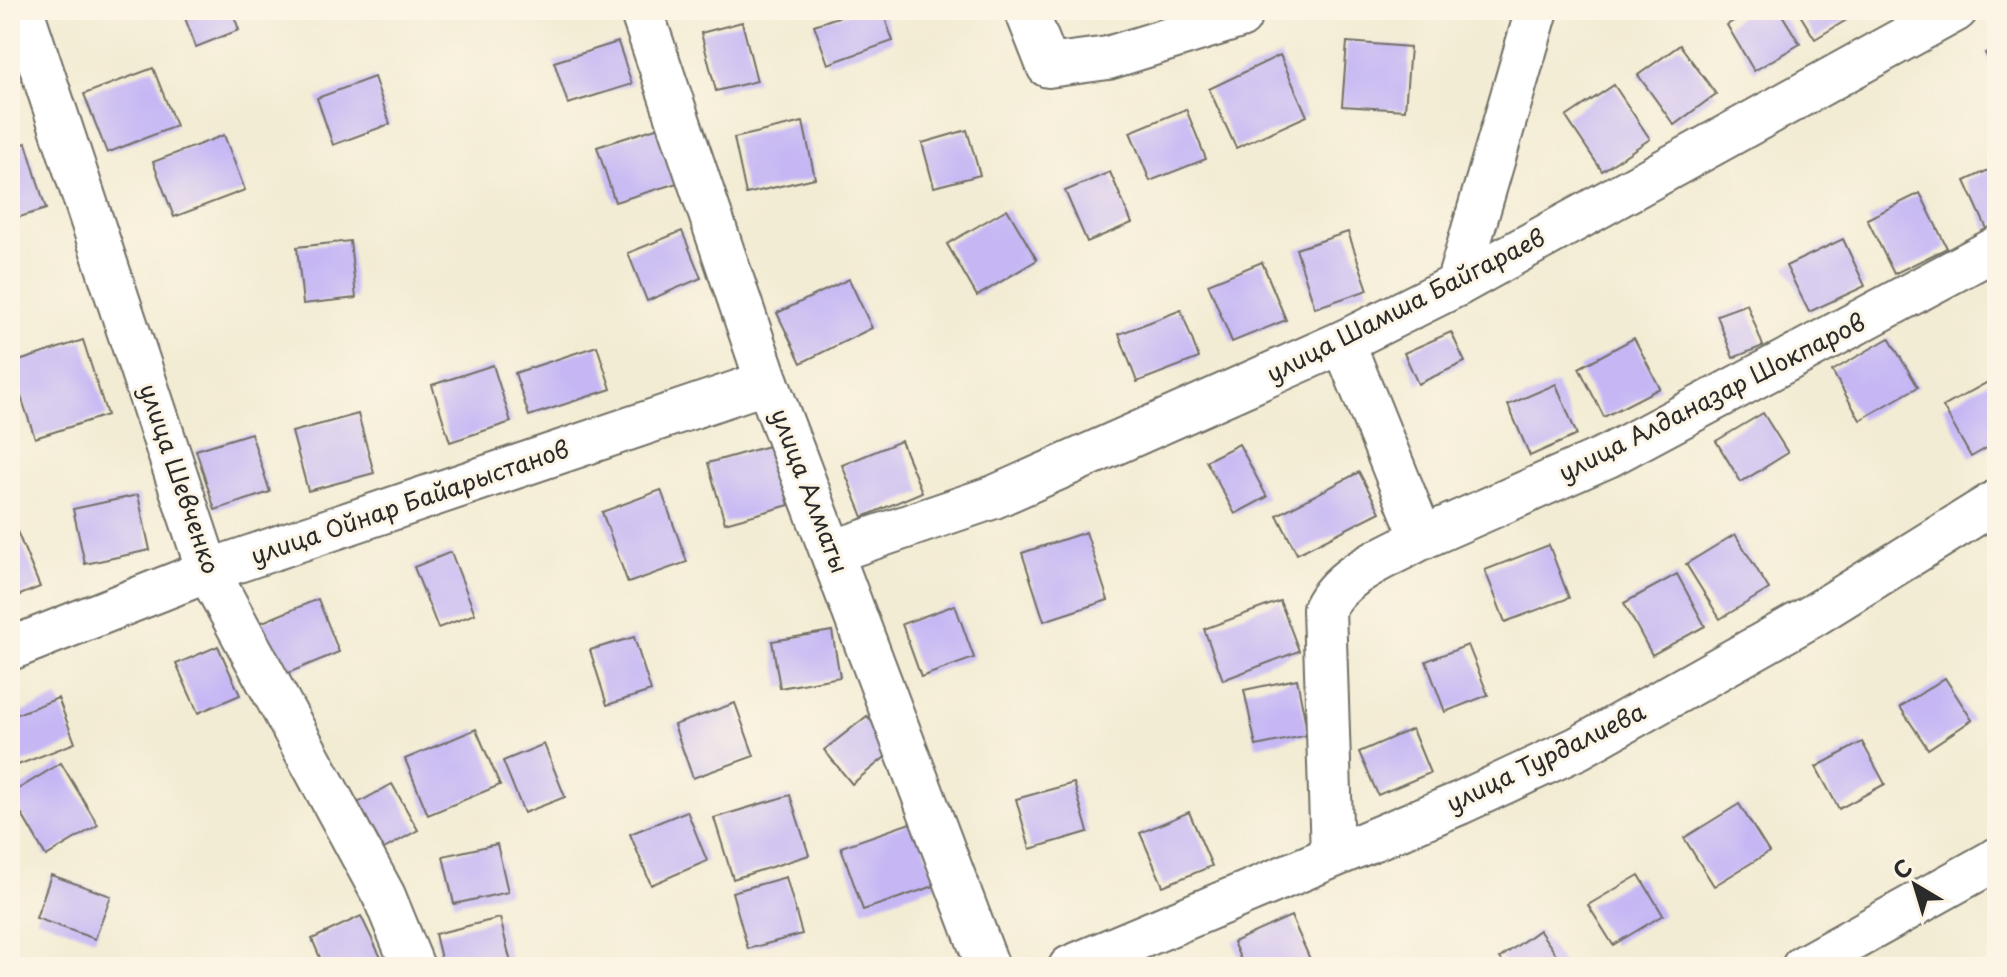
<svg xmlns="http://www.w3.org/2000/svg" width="2007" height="977" font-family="'Playpen Sans',sans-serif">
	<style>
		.building { fill: #c6b7f4 }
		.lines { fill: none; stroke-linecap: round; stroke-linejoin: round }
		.minor-casing { stroke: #716f66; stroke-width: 46 }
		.minor { stroke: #fff; stroke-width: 42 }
		.labels { text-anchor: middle; stroke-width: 6; stroke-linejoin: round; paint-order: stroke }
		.street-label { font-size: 24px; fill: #2b2b2b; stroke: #fcf5e5 }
	</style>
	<rect width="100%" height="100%" fill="#fcf5e5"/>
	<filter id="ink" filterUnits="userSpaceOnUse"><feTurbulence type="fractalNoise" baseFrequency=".0125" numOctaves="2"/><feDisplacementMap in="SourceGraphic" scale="16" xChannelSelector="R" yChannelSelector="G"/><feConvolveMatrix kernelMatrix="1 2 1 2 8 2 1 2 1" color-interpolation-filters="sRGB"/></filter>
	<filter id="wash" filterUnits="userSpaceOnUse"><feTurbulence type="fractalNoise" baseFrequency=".006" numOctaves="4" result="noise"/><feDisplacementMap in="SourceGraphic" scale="32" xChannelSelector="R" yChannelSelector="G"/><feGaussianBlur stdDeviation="1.8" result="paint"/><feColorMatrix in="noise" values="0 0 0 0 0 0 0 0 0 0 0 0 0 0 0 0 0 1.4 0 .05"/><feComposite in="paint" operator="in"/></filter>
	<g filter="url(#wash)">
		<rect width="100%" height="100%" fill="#f3ecd4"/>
		<g id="blocks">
			<g class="building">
				<path d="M182 10H232L239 30 196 47Z"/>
				<path d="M859 10H882L893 41 828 64 814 25Z"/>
				<path d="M1751 10H1779L1800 44 1754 71 1727 25Z"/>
				<path d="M1797 10H1863L1815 39Z"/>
				<path d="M742 22 757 81 716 91 701 33Z"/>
				<path d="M618 42 632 84 568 104 554 62Z"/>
				<path d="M1347 42 1410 47 1405 110 1342 106Z"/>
				<path d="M1680 45 1716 94 1674 125 1638 75Z"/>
				<path d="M1997 46V74L1985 53Z"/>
				<path d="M1280 55 1307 116 1236 148 1209 89Z"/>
				<path d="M153 68 176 126 107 153 84 94Z"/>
				<path d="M374 77 390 124 333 145 317 98Z"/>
				<path d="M1614 85 1650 139 1602 171 1566 117Z"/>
				<path d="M1186 109 1206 159 1150 181 1130 132Z"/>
				<path d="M803 122 815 178 746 194 734 138Z"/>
				<path d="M659 127 677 183 615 202 597 147Z"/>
				<path d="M967 130 980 175 934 187 922 143Z"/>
				<path d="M224 135 245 190 174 217 153 162Z"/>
				<path d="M26 143 46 209 10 220V148Z"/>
				<path d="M1997 166V224L1987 229 1965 181Z"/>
				<path d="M1110 172 1132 223 1087 242 1065 191Z"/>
				<path d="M1920 193 1947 248 1894 274 1867 219Z"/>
				<path d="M1007 209 1037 260 977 296 947 244Z"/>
				<path d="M682 231 701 278 647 301 628 253Z"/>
				<path d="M1348 232 1368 290 1315 308 1296 249Z"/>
				<path d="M1843 239 1865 286 1809 312 1786 266Z"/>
				<path d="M350 241 356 298 303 304 297 247Z"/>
				<path d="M1262 262 1286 320 1232 342 1208 284Z"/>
				<path d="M849 279 872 328 801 363 777 313Z"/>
				<path d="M1747 304 1763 346 1733 358 1717 315Z"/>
				<path d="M1181 310 1199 358 1137 382 1119 334Z"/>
				<path d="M1451 332 1465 362 1418 384 1404 353Z"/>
				<path d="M1634 338 1660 388 1604 417 1579 368Z"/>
				<path d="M1889 338 1918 387 1860 420 1832 371Z"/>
				<path d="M83 340 107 415 35 438 10 364Z"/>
				<path d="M597 346 611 389 529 416 515 373Z"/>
				<path d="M493 365 511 422 450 442 432 385Z"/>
				<path d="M1997 377V442L1971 457 1943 407Z"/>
				<path d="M1556 384 1577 435 1530 456 1508 405Z"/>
				<path d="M1763 413 1788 453 1741 482 1716 441Z"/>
				<path d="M358 414 374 473 308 491 292 432Z"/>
				<path d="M251 433 270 492 215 510 196 450Z"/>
				<path d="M901 441 922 492 863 517 842 465Z"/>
				<path d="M1239 444 1267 497 1235 514 1206 461Z"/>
				<path d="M772 445 789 505 725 523 708 463Z"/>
				<path d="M1359 472 1380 512 1297 554 1277 515Z"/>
				<path d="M661 490 687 562 628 583 602 512Z"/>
				<path d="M138 495 150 550 85 564 73 509Z"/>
				<path d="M16 529 40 587 10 599V532Z"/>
				<path d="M1086 532 1108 600 1044 621 1022 553Z"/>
				<path d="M1735 534 1769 589 1720 619 1686 564Z"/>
				<path d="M1549 545 1569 598 1505 622 1485 570Z"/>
				<path d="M451 552 475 614 438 628 414 567Z"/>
				<path d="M1677 574 1705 626 1652 655 1624 603Z"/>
				<path d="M318 599 339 652 281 676 260 623Z"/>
				<path d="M1280 601 1299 651 1223 680 1204 629Z"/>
				<path d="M955 605 974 658 921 677 902 624Z"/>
				<path d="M832 631 840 677 780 688 772 641Z"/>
				<path d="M634 637 651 691 607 705 590 650Z"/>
				<path d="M1468 645 1488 695 1445 712 1426 661Z"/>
				<path d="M218 646 240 695 198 713 176 664Z"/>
				<path d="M1945 678 1972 720 1928 749 1900 707Z"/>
				<path d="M1297 679 1308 735 1256 746 1244 690Z"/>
				<path d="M58 698 75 743 18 765 10 743V717Z"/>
				<path d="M735 703 754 756 693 778 674 725Z"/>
				<path d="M867 716 895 749 852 784 824 750Z"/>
				<path d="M476 729 500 785 428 815 405 759Z"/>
				<path d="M1412 729 1430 773 1378 795 1359 752Z"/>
				<path d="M1862 742 1885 784 1839 809 1816 767Z"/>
				<path d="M544 744 565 797 524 813 503 761Z"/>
				<path d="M61 763 98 825 46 856 10 794Z"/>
				<path d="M1074 783 1088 832 1030 849 1016 799Z"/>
				<path d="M392 784 418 830 384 849 358 803Z"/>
				<path d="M790 795 809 855 733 879 714 818Z"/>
				<path d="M1739 804 1769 852 1714 886 1684 838Z"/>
				<path d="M687 811 707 861 651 885 630 834Z"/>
				<path d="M1189 812 1212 866 1163 886 1140 833Z"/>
				<path d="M916 821 937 885 863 910 841 847Z"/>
				<path d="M497 844 508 892 454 904 443 856Z"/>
				<path d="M51 875 111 896 95 939 36 918Z"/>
				<path d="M1639 875 1663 915 1613 945 1588 905Z"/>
				<path d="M786 877 802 934 748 949 732 892Z"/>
				<path d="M361 916 385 966 324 967 312 939Z"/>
				<path d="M1291 916 1313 966 1244 967 1233 942Z"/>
				<path d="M500 918 512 967H443L435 934Z"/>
				<path d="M1539 930 1565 967H1507L1500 958Z"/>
			</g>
		</g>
	</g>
	<g filter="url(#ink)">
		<use href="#blocks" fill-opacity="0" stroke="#716f66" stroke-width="2"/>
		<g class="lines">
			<defs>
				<g id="minor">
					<path d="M22 10 208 571 384 896 413 967"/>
					<path d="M641 10 767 382 988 967"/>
					<path d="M1026 10 1048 66 1108 58 1240 17 1242 10"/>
					<path d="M1457 285 1537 10"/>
					<path d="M1422 538 1608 456 1997 248"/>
					<path d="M832 552 994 497 1343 342 1457 285 1956 10"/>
					<path d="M10 649 208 571 767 382"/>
					<path d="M1332 855 1324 609C1341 573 1388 557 1422 538L1343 342"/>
					<path d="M1070 967 1460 803 1578 748 1814 615 1997 501"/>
					<path d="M1803 967 1997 859"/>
				</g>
			</defs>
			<use href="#minor" class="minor-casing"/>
			<use href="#minor" class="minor"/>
		</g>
	</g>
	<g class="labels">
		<g class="street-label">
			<text transform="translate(1406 306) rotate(-27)" y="8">улица Шамша Байгараев</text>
			<text transform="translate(1712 398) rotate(-27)" y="8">улица Алданазар Шокпаров</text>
			<text transform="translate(179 479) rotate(71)" y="8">улица Шевченко</text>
			<text transform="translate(809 491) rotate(69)" y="8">улица Алматы</text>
			<text transform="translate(410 503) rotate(-19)" y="8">улица Ойнар Байарыстанов</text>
			<text transform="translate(1546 758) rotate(-26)" y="8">улица Турдалиева</text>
		</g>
	</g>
	<rect width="2007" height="977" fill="none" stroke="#fcf5e5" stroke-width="40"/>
	<g transform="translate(1915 885) rotate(322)" stroke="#fcf5e5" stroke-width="6" paint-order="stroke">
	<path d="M0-6L14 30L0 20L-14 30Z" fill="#2b2b2b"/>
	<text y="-12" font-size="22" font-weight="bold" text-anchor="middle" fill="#2b2b2b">С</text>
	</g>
</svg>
